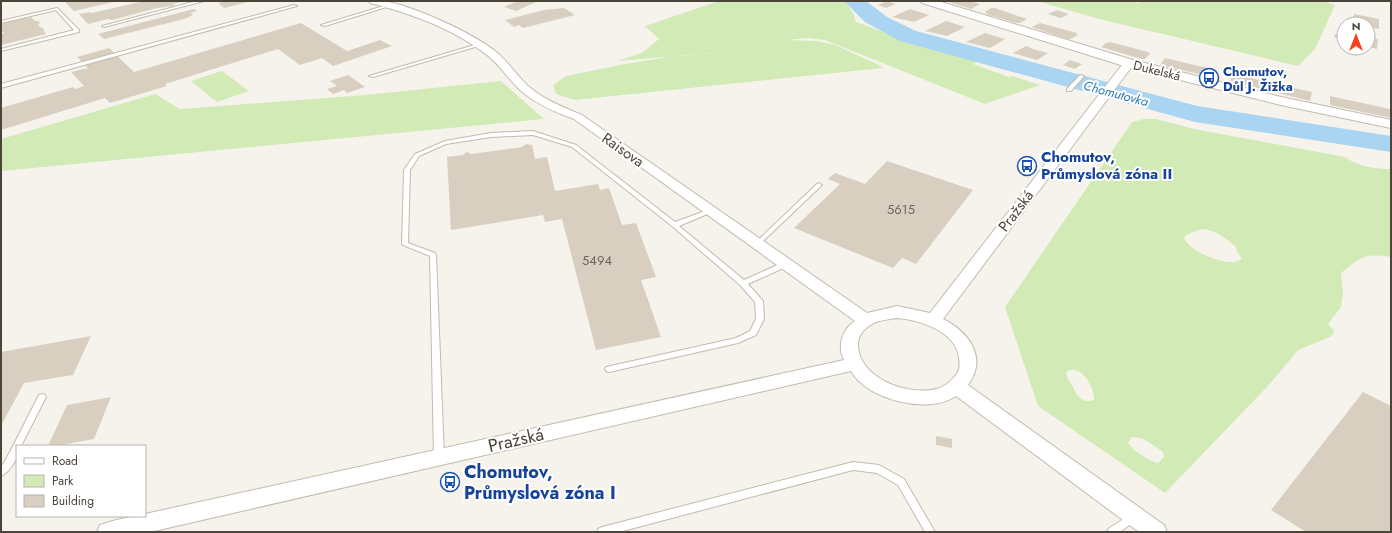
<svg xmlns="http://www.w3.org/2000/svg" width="1392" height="533" font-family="Jost,sans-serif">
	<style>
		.green { fill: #d2eab5; fill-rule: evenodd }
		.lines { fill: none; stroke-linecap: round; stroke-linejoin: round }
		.river { fill: #a9d4f2; fill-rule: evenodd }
		.building { fill: #d8cfc1 }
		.service-casing { stroke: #c2bbae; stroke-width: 2 }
		.minor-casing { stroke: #c2bbae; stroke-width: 2 }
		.tertiary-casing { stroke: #c2bbae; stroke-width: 2 }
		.service { fill: #fff; fill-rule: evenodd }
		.minor { fill: #fff; fill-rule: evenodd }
		.tertiary { fill: #fff; fill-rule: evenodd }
		.labels { text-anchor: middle; stroke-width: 4; stroke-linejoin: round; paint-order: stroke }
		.far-street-label { font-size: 13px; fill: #4b4439; stroke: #fff }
		.far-transit-label { font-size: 13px; font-weight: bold; fill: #164399; stroke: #fff; text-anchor: start }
		.far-water-label { font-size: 13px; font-style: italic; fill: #2e7ab2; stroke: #fff }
		.number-label { font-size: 13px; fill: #6e675b }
		.street-label { font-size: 15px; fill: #4b4439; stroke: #fff }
		.transit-label { font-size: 15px; font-weight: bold; fill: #164399; stroke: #fff; text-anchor: start }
		.near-street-label { font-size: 18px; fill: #4b4439; stroke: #fff }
		.near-transit-label { font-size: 18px; font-weight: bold; fill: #164399; stroke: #fff; text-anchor: start }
	</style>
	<rect width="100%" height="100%" fill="#f6f3ec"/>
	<g class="green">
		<path d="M719 1H845L854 15 856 22 919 45 977 62 973 64 1009 77 1012 76 1040 85 985 104 825 40 808 38 786 40 816 41 835 45 877 64 883 68 575 100 556 94 553 85 566 76 625 64 674 56 714 53 617 61 642 53 659 39 645 26Z"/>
		<path d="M1037 1H1131L1139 3 1142 1H1324L1335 5 1315 49 1298 66 1099 19Z"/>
		<path d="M222 71 249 91 217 102 191 81Z"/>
		<path d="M501 81 544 119 1 171V139L155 94 180 109 365 95Z"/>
		<path d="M1144 119H1156L1194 129 1345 157C1359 167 1375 169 1391 169V257C1364 253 1361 257 1341 273L1343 293 1341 307 1328 324 1334 330 1332 336 1298 350 1267 387 1165 493 1038 406 1005 307 1132 122ZM1202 229C1215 230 1227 239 1236 247L1237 252 1242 259C1239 261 1236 262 1233 262 1219 263 1187 250 1184 237L1188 234ZM1070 370C1074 370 1077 370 1080 372 1087 376 1095 392 1094 400 1082 404 1077 396 1073 387 1070 382 1067 378 1066 372ZM1132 437C1144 436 1154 446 1163 452L1164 457 1158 463C1147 460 1135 452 1128 443Z"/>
	</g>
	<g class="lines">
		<path class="river" d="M844 1H866L887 17 916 31 1197 106 1391 136V152L1195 122 900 41 865 22Z"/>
	</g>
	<g class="building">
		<path d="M64 1H113V2L74 11Z"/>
		<path d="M144 1 182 2 173 4 175 5 173 6 157 8 112 20 108 19 88 24 79 14 90 12 92 13Z"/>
		<path d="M226 1H248V2L224 8 218 3Z"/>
		<path d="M518 1H538L516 11 504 7Z"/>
		<path d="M887 1 896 4 886 8 878 5Z"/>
		<path d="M946 1H969L980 4 971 9Z"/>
		<path d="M564 8 575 15 523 28 519 25 514 27 505 20 544 10Z"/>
		<path d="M991 8H995L1027 19 1020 23H1016L986 14 987 13 985 12Z"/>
		<path d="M194 9 197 11 190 13 193 15 184 19 104 39 98 34Z"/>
		<path d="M910 9 929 15 914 22 892 17Z"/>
		<path d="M1057 10 1069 14 1060 18 1048 14Z"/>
		<path d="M1354 14 1379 19V29L1368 27V24H1351Z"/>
		<path d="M31 17 35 21H38L40 23 38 25 45 30H43L46 34 1 45V34L4 33 1 30V22Z"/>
		<path d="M946 21 965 27 947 36 925 31Z"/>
		<path d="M301 23 347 51 380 40 392 46 333 66 322 58 300 65 278 49 165 84 167 86 110 103 105 98 1 130V108L73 87 75 89 84 86 71 72 88 68 77 57 109 48 134 72Z"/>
		<path d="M1040 23 1077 33 1076 34 1078 35 1071 39H1067L1032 27Z"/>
		<path d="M985 33 1005 39 990 48 966 42Z"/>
		<path d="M1335 34 1344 36V39L1334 37Z"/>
		<path d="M1368 37 1378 39 1377 49 1368 47Z"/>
		<path d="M1110 42 1148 52 1150 54 1145 59H1141L1101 47 1106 43Z"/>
		<path d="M1026 46 1036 50 1048 53 1037 60 1013 53Z"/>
		<path d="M1165 58 1190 64 1216 70 1212 77 1160 65Z"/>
		<path d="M1070 60 1082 64 1075 69 1063 65Z"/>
		<path d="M1234 74 1263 81 1260 89 1230 81Z"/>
		<path d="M348 75 365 87 347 93 344 90 333 94 327 89 337 86 330 81Z"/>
		<path d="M1280 85 1312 92 1310 101 1278 93Z"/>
		<path d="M1330 96 1390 109 1391 118 1330 105Z"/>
		<path d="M526 144 532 145 535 159 547 157 555 191 598 184 600 190 609 188 622 225 636 223 656 277 641 280 661 337 596 350 562 219 545 222 543 215 451 230 447 157 463 155 467 152 471 154 522 147Z"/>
		<path d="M887 161 973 190 916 264 902 258 893 268 794 228 840 184 828 179 835 173 865 184Z"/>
		<path d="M91 336 73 375 24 383 1 426V352Z"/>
		<path d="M1363 392 1391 406V532H1306L1271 510Z"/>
		<path d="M111 397 94 439 56 446H48L67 405Z"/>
		<path d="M936 436 952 439V448L936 445Z"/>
	</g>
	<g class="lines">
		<defs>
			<g id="service">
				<path d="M197 1H204L104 27 102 26Z"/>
				<path d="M390 4 393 5 325 26 321 25Z"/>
				<path d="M294 5 297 6 1 88V84Z"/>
				<path d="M57 8 79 30V32L1 51V49L74 30 56 10 1 23V21Z"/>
				<path d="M478 44 482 45 373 77 369 76Z"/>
				<path d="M1080 75 1084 76 1071 91H1067V89Z"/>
				<path d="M533 131 576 145 675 222 708 210H712L713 211 712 212 679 226 744 280 784 262H788L789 264 788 266 748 284 763 301 764 319 756 335 738 343 609 372 606 371 605 369 606 367 736 338 750 331 756 319 755 302 740 285 672 226 572 147 533 135 491 137 446 144 419 156 410 170 408 243 435 253 436 255 444 457 442 460 439 461 436 460 434 457 430 256 403 245 402 244 404 170 415 154 445 141 491 133Z"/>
				<path d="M819 183 822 185 821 186 760 244H756L755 243 756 242 817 184Z"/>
				<path d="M42 394 45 395 46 397 21 446H17C17 449 18 453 17 456 15 463 8 473 1 476V466L4 463 13 446 39 395Z"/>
				<path d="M853 462 879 465 904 479 935 532H925L898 485 877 473 853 470 619 532H597L598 529 602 527Z"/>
				<path d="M1133 513 1136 514 1138 517 1136 520 1120 532H1107L1108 529Z"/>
			</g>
			<path id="minor" d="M369 1C374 1 379 0 384 1 413 6 471 32 495 51 508 61 516 75 528 86 544 100 563 107 582 115L867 313 897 306 930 313 1125 61H1133L1134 63 1133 65 943 319C969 332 988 358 968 385L1164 525 1167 532H1139L956 396C929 415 867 400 851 371L150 532H97L100 525C114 520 130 516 145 516V514L844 360C837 347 842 329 855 321L574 119C555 112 536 104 520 90 508 79 500 65 487 55 454 29 410 13 370 3ZM897 318C920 320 956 331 959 358 960 364 960 370 956 375 951 381 943 388 936 389 908 396 861 379 858 347 857 335 865 327 876 322 882 320 890 319 897 318Z"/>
			<path id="tertiary" d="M920 1H938L1133 60 1281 97 1391 120V128L1281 105 1124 66 922 3Z"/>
		</defs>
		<use href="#service" class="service-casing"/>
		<use href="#minor" class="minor-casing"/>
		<use href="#tertiary" class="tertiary-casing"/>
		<use href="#service" class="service"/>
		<use href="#minor" class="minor"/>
		<use href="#tertiary" class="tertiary"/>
	</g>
	<defs>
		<symbol id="bus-ring" viewBox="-11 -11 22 22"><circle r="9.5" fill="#fff" stroke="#1a4fb4" stroke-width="1.5"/><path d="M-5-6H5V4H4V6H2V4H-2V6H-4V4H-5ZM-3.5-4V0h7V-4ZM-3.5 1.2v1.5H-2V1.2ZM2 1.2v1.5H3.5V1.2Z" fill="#1a4fb4"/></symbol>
	</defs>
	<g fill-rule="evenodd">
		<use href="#bus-ring" x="1198" y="67" width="22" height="22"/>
		<use href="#bus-ring" x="1016" y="155" width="22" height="22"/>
		<use href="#bus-ring" x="439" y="471" width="22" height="22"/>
	</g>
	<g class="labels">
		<g class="far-street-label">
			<text transform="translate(1157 70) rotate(14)" y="5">Dukelská</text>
		</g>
		<g class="far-transit-label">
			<text x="1223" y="76">Chomutov,<tspan x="1223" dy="15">Důl J. Žižka</tspan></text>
		</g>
		<g class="far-water-label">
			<text transform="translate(1116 93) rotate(15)" y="5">Chomutovka</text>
		</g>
		<g class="number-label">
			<text x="901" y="214">5615</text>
			<text x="597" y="265">5494</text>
		</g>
		<g class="street-label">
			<text transform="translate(623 150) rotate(35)" y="5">Raisova</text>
			<text transform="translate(1016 211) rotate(-53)" y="5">Pražská</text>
		</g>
		<g class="transit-label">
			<text x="1041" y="162">Chomutov,<tspan x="1041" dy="17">Průmyslová zóna II</tspan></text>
		</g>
		<g class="near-street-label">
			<text transform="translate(516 440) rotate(-13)" y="6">Pražská</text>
		</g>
		<g class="near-transit-label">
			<text x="464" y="478">Chomutov,<tspan x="464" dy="21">Průmyslová zóna I</tspan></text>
		</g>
	</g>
	<rect width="1392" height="533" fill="none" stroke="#4b4439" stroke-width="4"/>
	<rect x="16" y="445" width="130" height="72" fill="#ffffff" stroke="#b7b4b0"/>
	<rect x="24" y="458" width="20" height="6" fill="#ffffff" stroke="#b7b4b0"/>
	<text x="52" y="465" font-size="12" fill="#4b4439">Road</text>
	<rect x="24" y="475" width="20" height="12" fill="#d2eab5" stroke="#b7b4b0"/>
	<text x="52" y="485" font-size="12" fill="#4b4439">Park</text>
	<rect x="24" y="495" width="20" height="12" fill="#d8cfc1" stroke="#b7b4b0"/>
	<text x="52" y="505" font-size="12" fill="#4b4439">Building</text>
	<g transform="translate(1356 36)"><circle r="19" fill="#ffffff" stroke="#b7b4b0"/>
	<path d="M0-3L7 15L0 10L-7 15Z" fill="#fc3f1d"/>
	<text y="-6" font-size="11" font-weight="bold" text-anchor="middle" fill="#4b4439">N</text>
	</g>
</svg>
